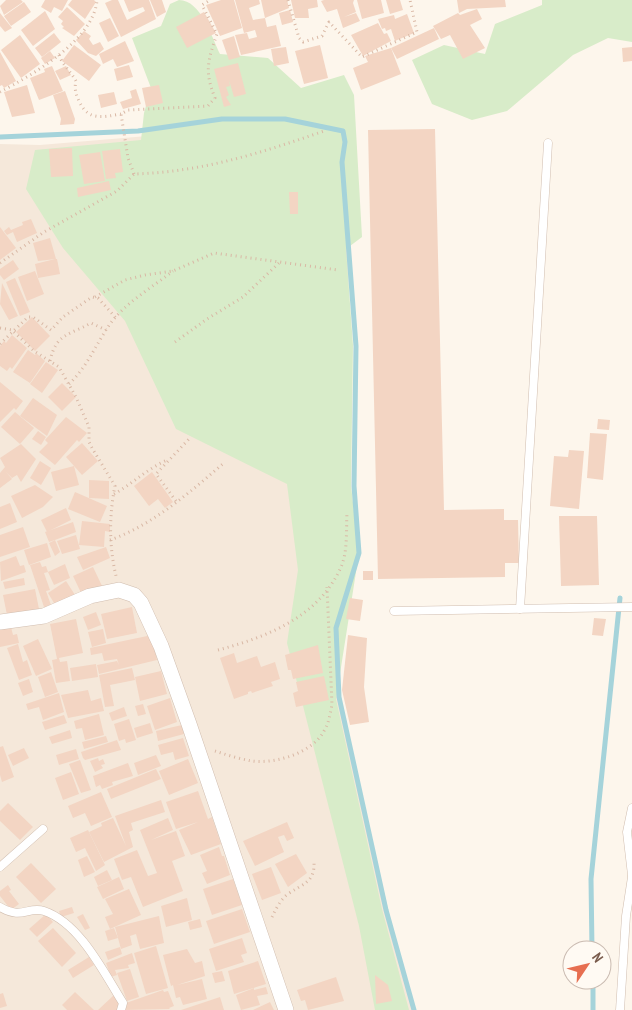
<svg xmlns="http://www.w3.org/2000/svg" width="632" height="1010" font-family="'PT Sans Narrow',sans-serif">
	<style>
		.residential { fill: #f5e8da }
		.green { fill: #d8ecc9 }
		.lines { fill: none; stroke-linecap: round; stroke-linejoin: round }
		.stream { stroke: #a5d3da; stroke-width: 5 }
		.building { fill: #f3d5c3 }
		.service-casing { stroke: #d1beb0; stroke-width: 9 }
		.minor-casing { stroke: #d1beb0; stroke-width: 16 }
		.path { stroke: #d9b8a5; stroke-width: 3; stroke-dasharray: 1 4; stroke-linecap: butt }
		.service { stroke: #fff; stroke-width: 8 }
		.minor { stroke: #fff; stroke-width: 15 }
	</style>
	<rect width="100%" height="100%" fill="#fdf6ec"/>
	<path class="residential" d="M243 128 353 136 337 650 342 708 389 913 415 1010H0V144L40 145Z"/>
	<g class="green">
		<path d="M179 0C201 0 212 38 220 54L268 58 301 88 344 75 354 95 362 237 346 249 353 345 351 486 359 553 336 699 382 909 409 1010H375L359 926 287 643 298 570 287 484 176 429 125 321 63 248 26 189 35 150 141 140 144 113 151 88 132 38 161 26 170 4Z"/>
		<path d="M542 0H632V42L608 38 573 55 507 111 472 120 432 104 412 60 444 45 485 54 495 24 542 5Z"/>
	</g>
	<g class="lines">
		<g class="stream">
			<path d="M0 137 138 131 222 119H285L343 131 345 142 342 162 356 346 354 486 359 553 336 628 339 697 386 910 414 1010"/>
			<path d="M592 950 591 879 620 598"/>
			<path d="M593 980V1010"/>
		</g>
	</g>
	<g class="building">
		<path d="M6 0H21L23 2 4 15 0 6Z"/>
		<path d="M45 0H68L62 11 54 7 51 13 41 7Z"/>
		<path d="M72 0H94L96 2 85 19 68 5Z"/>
		<path d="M112 0H118L127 20 145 11 143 7 129 12 124 0H149L156 19 121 37 105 3Z"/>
		<path d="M150 0H162L166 12 157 17Z"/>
		<path d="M221 0H234L242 28 220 36 206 5Z"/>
		<path d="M235 0H259L260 4 249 8 253 20 265 18 267 27 276 25 281 46 241 55 235 35 247 33 249 39 257 37 255 30 244 33Z"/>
		<path d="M261 0H287L289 8 265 18Z"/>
		<path d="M291 0H317L318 7 308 9 309 18H295Z"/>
		<path d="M324 0H354L353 3 356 12 344 17 356 13 360 21 343 28 337 9 327 12 321 1Z"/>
		<path d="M357 0H381L384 13 362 19Z"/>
		<path d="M386 0H400L403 10 390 14Z"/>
		<path d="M457 0H505L506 7 467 9 459 13Z"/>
		<path d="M24 2 31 12 11 26 4 16Z"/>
		<path d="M67 7 85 24 74 36 62 28 64 27 61 24 63 21 58 17Z"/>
		<path d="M477 9 482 19 470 25 485 48 463 59 450 35 441 39 433 26 458 13 460 15Z"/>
		<path d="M290 10 293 22 282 25 279 13Z"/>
		<path d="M45 11 55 29 33 46 21 30Z"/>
		<path d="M204 12 216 33 187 48 176 27Z"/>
		<path d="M0 13 12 28 5 32 0 26Z"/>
		<path d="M407 14 414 33 395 41 391 29 386 31 385 28 382 29 378 19 394 15 395 19Z"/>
		<path d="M110 18 119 36 108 42 99 23Z"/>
		<path d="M378 23 384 34 387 33 391 41 363 56 351 35Z"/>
		<path d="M434 28 439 39 397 59 391 48Z"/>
		<path d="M84 31 91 36 89 39 93 45 100 42 104 49 96 56 88 53 76 40Z"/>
		<path d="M54 33 61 42 42 57 35 48Z"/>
		<path d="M20 35 40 64 21 78 1 50Z"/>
		<path d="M234 36 240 57 229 60 222 40Z"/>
		<path d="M125 41 134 61 117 67 113 59 103 64 99 54Z"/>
		<path d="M74 45 101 65 89 81 62 61Z"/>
		<path d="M320 45 328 78 304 84 295 51Z"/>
		<path d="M286 47 289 63 274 66 271 49Z"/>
		<path d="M632 47V61L623 62 622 48Z"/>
		<path d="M391 48 401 74 361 90 353 68 368 62 365 56Z"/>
		<path d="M50 51 55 58 45 64 41 58Z"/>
		<path d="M0 52 16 81 4 88 2 85 0 86Z"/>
		<path d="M238 63 246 94 234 97 229 80 230 86 226 87 229 95 226 97 231 105 224 107 214 69Z"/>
		<path d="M129 65 133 77 117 81 114 69Z"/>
		<path d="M52 66 63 91 39 100 30 78 45 72 44 69Z"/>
		<path d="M66 66 71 75 60 80 55 71Z"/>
		<path d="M27 85 35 113 12 117 4 92Z"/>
		<path d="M159 85 163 103 146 107 142 88Z"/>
		<path d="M136 89 141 104 123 109 120 102 132 98 130 91Z"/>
		<path d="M65 91 75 119 74 124 60 125 61 119 53 95Z"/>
		<path d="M114 92 117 104 101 108 98 95Z"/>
		<path d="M435 129 444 510 504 509V520H518L519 563H505V577L378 579 368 130Z"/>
		<path d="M72 148 73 176 51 177 49 149Z"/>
		<path d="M120 149 123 172 115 173 116 178 106 179 102 151Z"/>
		<path d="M100 152 105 181 84 184 79 155Z"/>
		<path d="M109 181 111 190 78 197 77 188Z"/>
		<path d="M289 192H298V214H290Z"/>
		<path d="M31 219 37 233 17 242 13 232 7 235 4 231 9 227 11 230 23 225 22 222Z"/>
		<path d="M0 227 16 248 0 260Z"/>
		<path d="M50 238 56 259 38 261 33 243Z"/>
		<path d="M55 259H57L60 274 38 278 35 264Z"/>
		<path d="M13 260 19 269 4 280 0 275V269Z"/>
		<path d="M35 271 44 294 27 301 18 277Z"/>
		<path d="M15 278 30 312 20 316 6 282Z"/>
		<path d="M2 283 18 316 9 320 0 304Z"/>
		<path d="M32 317 50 336 35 351 16 332Z"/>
		<path d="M12 335 27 348 12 369 10 367 7 371 0 366V346L4 341 6 343Z"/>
		<path d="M28 350 35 355 36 353 45 361 30 383 13 372Z"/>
		<path d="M46 362 58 370 42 393 30 384Z"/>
		<path d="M0 382 23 401 16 410 14 408 0 422Z"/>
		<path d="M62 383 76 397 62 411 48 397Z"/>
		<path d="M33 398 57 415 47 436 20 416Z"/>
		<path d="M15 412 34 428 20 444 1 427Z"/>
		<path d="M66 417 87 433 79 442 77 440 55 465 39 452 48 443 45 440Z"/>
		<path d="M598 419 610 420 609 430 597 429Z"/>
		<path d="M38 431 46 437 41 445 32 439Z"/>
		<path d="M590 433 607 434 603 480 587 478Z"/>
		<path d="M82 443 98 461 82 475 66 457Z"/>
		<path d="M21 444 36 459 21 482 17 475 12 478 6 472 12 479 0 488V473L5 467 0 458Z"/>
		<path d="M569 450 584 451 579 509 550 506 554 456 568 457Z"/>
		<path d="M40 461 51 468 41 485 30 478Z"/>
		<path d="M74 466 79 485 56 491 51 472Z"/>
		<path d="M152 472 173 502 165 508 158 499 149 506 134 486Z"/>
		<path d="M89 480 109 481V499L89 498Z"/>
		<path d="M35 485 53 497 43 507 22 518 11 496Z"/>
		<path d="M75 492 107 506 100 522 68 509Z"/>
		<path d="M10 503 17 522 0 529V507Z"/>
		<path d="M66 508 71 520 47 532 41 520Z"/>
		<path d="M559 516H597L599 585 561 586Z"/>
		<path d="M82 521 110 524V532L105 531 104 547 79 545Z"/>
		<path d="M73 522 76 532 55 540 60 552 55 556 49 543 55 540 49 542 45 532Z"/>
		<path d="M23 527 30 547 0 557V535Z"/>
		<path d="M76 535 80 549 62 554 57 541Z"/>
		<path d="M47 543 51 557 29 565 24 550Z"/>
		<path d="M106 547 110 558 83 570 77 557Z"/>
		<path d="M16 556 20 566 24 565 26 572 1 581 0 562Z"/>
		<path d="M40 562 42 567 46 566 48 572 44 573 50 590 46 591 52 608 45 610 30 565Z"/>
		<path d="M65 564 70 578 54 585 48 572Z"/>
		<path d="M93 567 103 588 83 597 73 576Z"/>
		<rect x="363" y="571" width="10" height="9"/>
		<path d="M24 578 25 585 5 589 3 582Z"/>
		<path d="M66 581 77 598 57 608 48 593Z"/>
		<path d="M35 589 39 609 7 615 3 595Z"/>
		<path d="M350 598 363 600 360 621 346 619Z"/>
		<path d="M132 607 137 633 107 639 101 614Z"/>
		<path d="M96 612 101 625 88 630 83 617Z"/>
		<path d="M594 618 606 619 603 636 592 635Z"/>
		<path d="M76 619 83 653 59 658 60 662 67 661 70 681 56 683 52 660 57 659 50 624Z"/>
		<path d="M11 627 13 635 17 634 19 643 0 647V629Z"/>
		<path d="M103 629 106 643 92 647 88 632Z"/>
		<path d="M152 635 157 660 99 674 97 665 117 661 119 665 117 659 104 661 102 653 91 655 90 648Z"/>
		<path d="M348 635 367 638 364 687 369 722 350 725 342 690Z"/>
		<path d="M38 639 52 669 36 676 23 646Z"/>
		<path d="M18 644 23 662 27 660 32 675 19 680 7 648Z"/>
		<path d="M318 645 323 673 293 679 291 670H288L285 655Z"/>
		<path d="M234 653 237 663 257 656 261 667 275 662 280 679 271 682 273 686 252 693 251 691 248 692V694L234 699 220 658Z"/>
		<path d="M96 664 98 677 72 681 70 668Z"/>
		<path d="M132 668 135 680 110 685 114 706 105 707 99 675Z"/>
		<path d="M161 671 167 694 140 701 135 677Z"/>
		<path d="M51 672 58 692 45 697 38 677Z"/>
		<path d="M324 676 329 700 296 707 293 693 298 691 296 682Z"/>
		<path d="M29 679 33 692 23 696 18 683Z"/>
		<path d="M88 690 91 701 101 698 104 711 68 718 61 695Z"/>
		<path d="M59 693 64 712 43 720 39 707 28 710 26 704Z"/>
		<path d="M170 698 177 722 155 730 147 706Z"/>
		<path d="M143 704 146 714 138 716 135 706Z"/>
		<path d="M124 707 127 716 112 721 109 713Z"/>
		<path d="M99 714 104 735 85 740 82 728 76 729 74 721Z"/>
		<path d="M64 715 67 723 45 730 42 722Z"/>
		<path d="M129 719 136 740 126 743 125 739 119 741 114 724Z"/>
		<path d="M150 723 153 733 137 738 134 728Z"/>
		<path d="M182 725 184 734 158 741 156 731Z"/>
		<path d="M70 730 72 738 52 744 49 737Z"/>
		<path d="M106 736 108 742 84 749 82 742Z"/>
		<path d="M183 738 189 756 175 760 173 752 161 755 158 745Z"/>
		<path d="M117 740 121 750 85 760 83 758 81 752Z"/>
		<path d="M3 746 14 777 2 782 0 775V747Z"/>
		<path d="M24 748 29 758 13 766 8 755Z"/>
		<path d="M76 749 79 759 59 765 56 755Z"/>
		<path d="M156 755 161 766 138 775 134 763Z"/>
		<path d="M98 758 99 761 103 759 105 764 101 765 103 768 95 772 90 761Z"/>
		<path d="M188 759 198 783 169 795 159 771Z"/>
		<path d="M80 760 91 790 81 793 69 764Z"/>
		<path d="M128 763 133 776 112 782 113 785 102 789 100 785 96 787 93 776Z"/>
		<path d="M156 769 161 779 111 799 107 789Z"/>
		<path d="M71 772 79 794 63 800 55 778Z"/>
		<path d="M198 791 208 819 212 817 221 844 191 855 179 830 198 822 176 829 166 802Z"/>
		<path d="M101 792 112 817 91 826 85 813 73 818 68 806Z"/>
		<path d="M161 800 165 812 131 823 133 830 129 832 133 847 104 862 89 832 102 826 101 823 113 818 126 846 115 816Z"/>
		<path d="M8 803 33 827 20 840 0 821V811Z"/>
		<path d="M168 818 173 830 151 840 176 831 185 856 172 861 183 891 143 907 131 877 122 880 114 859 137 850 148 876 157 873 140 830Z"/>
		<path d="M287 822 294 838 287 841 284 835 278 837 284 852 255 866 243 841Z"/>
		<path d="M88 830 105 865 96 871 85 848 76 852 70 838Z"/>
		<path d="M219 847 222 856H224L230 875 207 884 202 873 207 871 200 855Z"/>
		<path d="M296 854 307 873 288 887 275 864Z"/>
		<path d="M87 856 95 872 84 877 78 860Z"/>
		<path d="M31 863 56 889 41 903 16 877Z"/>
		<path d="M271 867 281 893 262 900 252 874Z"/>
		<path d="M107 870 112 880 98 886 94 877Z"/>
		<path d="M119 877 124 889 103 899 97 887Z"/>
		<path d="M233 879 242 905 212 915 203 889Z"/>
		<path d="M8 885 11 890 9 891 19 904 11 910 0 896V891Z"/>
		<path d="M129 889 141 915 110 929 105 917 113 914 105 899Z"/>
		<path d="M187 898 192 920 166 927 161 906Z"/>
		<path d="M72 907 74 913 61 917 59 911Z"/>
		<path d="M242 909 250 932 214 944 206 921Z"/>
		<path d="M46 914 53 922 37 937 29 929Z"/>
		<path d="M83 914 90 928 85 930 77 917Z"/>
		<path d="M159 916 164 943 140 949 136 934 130 936 132 945 121 949 115 927Z"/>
		<path d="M200 919 202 927 190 930 188 922Z"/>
		<path d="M53 928 76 953 62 967 38 941Z"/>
		<path d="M114 928 118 938 108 941 105 931Z"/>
		<path d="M242 938 247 953 241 955 244 962 216 971 209 949Z"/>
		<path d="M156 946 168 988 146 994 134 953Z"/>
		<path d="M120 947 122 954 108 960 105 952Z"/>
		<path d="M187 949 195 963 202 961 205 976 177 985 202 979 207 999 183 1005 180 997 176 998 173 985 171 986 163 955Z"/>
		<path d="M132 953 135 963 128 965 129 968 115 970 117 975 111 977 106 963Z"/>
		<path d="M89 957 94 965 73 978 68 970Z"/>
		<path d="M258 961 266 984 234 994 228 971Z"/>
		<path d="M130 969 139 997 127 1001 117 973Z"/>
		<path d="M222 971 225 981 215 983 212 973Z"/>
		<path d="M375 975 388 985 392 1001 376 1004Z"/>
		<path d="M336 977 344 1001 308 1010 305 1000 301 1001 297 990Z"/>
		<path d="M266 987 268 994 257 996 260 1005 241 1010 236 995 254 988V990Z"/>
		<path d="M163 990 164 992 168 991 174 1006 169 1008 170 1009 123 1010 127 1006 126 1003Z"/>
		<path d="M75 992 94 1010H67L62 1005Z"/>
		<path d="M3 993 7 1006 0 1008V994Z"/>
		<path d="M114 995 121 1003 117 1007 118 1010H98Z"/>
		<path d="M220 997 224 1010H181Z"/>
		<path d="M270 1002 274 1010H253Z"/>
	</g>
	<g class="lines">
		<defs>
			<g id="service">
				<path d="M520 609 548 143"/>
				<path d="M394 611 632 607"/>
				<path d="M632 808 627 832 632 875"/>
				<path d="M0 867 43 829"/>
				<path d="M0 907C22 920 28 906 44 911 80 923 104 973 123 1003L121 1010"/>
				<path d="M620 1010 626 916 632 877"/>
			</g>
			<path id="minor" d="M0 622 44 616 90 596 119 590 134 595 141 603 161 646 189 724 286 1010"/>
		</defs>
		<use href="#service" class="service-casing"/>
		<use href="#minor" class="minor-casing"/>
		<g class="path">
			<path d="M288 0 299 38 303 42 322 36 329 22 362 57 417 32 410 0"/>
			<path d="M59 55C62 64 71 72 76 81 74 89 76 95 80 103 89 121 103 117 121 114"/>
			<path d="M0 92C32 75 94 40 97 0"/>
			<path d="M134 174 128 158 121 114 128 110 208 106 215 98C204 71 208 60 217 34L202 5 210 0"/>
			<path d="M0 263 44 232 117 191 134 174C202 172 261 153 324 131"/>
			<path d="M95 297 125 280 145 275 173 271 214 253 338 270"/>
			<path d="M0 328 12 330 34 351 59 367 76 397 89 427V442L92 448 115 486C109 516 109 546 116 576"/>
			<path d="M175 342 207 319 243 297 279 263"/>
			<path d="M0 344 28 317H33L51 330 63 317 92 297 98 298 116 318"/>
			<path d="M50 361C56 333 70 335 91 323L106 330"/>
			<path d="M69 384C85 369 94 349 106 330 121 305 150 289 173 271"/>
			<path d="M114 494C132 484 147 469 167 460"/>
			<path d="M176 501 156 474 189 439"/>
			<path d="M110 540C153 525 190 492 224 463"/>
			<path d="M218 650C267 637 319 617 341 567 348 551 346 530 347 513"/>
			<path d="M215 751C227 755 240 759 252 761 276 764 312 753 324 731 329 723 330 714 332 705L327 587"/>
			<path d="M272 917C276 909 280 900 288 894 302 884 315 883 314 862"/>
		</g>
		<use href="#service" class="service"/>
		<use href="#minor" class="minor"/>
	</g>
	<g transform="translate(587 965) rotate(55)"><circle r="24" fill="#fffaf3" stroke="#cabbb1"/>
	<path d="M0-4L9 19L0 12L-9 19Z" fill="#e76f51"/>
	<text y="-8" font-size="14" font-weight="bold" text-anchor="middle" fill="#7a5c4d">N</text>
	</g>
</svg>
